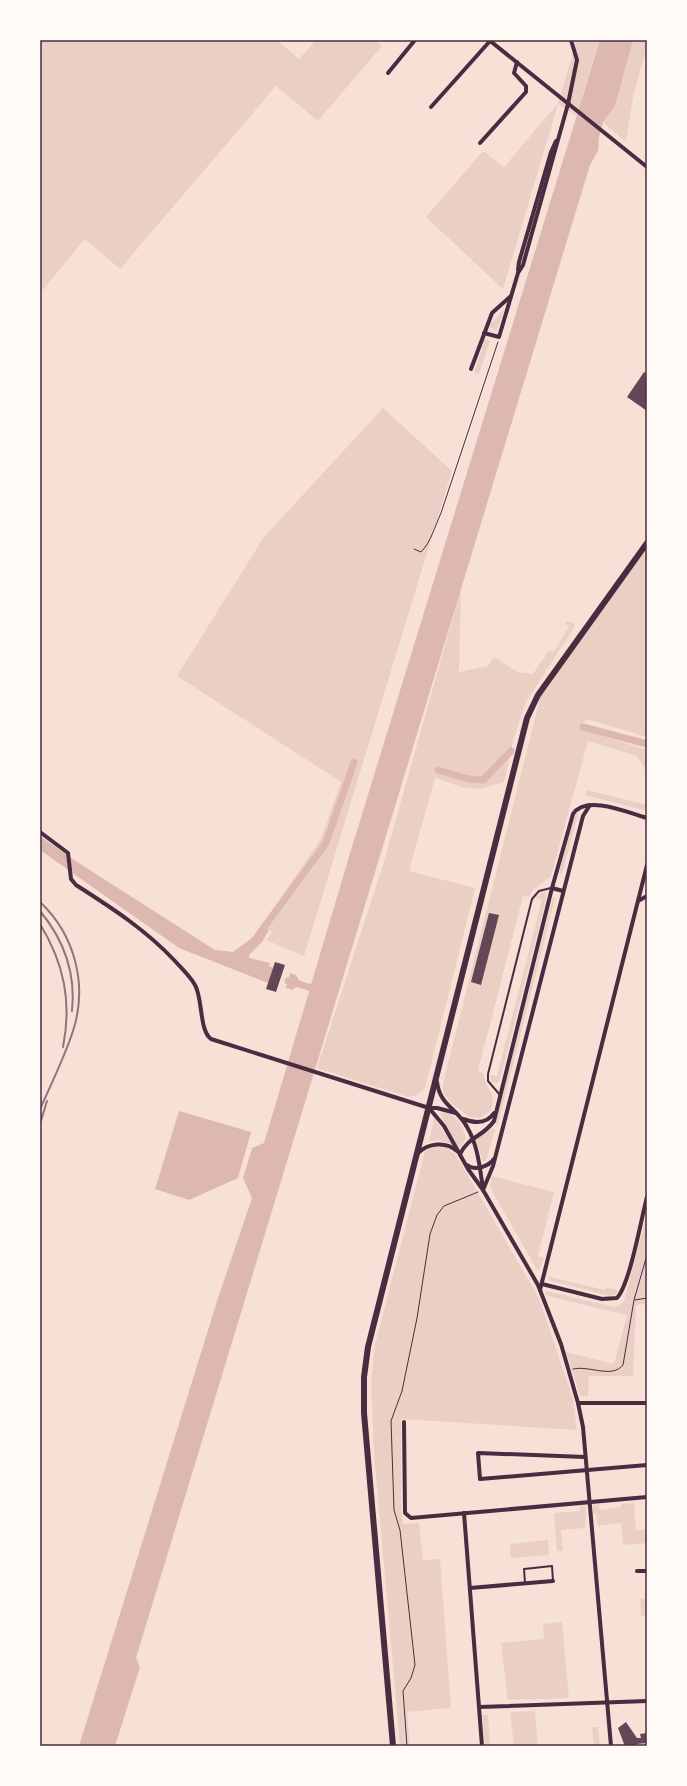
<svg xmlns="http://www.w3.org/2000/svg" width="687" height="1786" font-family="'Varela Round',sans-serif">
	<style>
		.green { fill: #ebcfc5 }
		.water { fill: #dcb8b0 }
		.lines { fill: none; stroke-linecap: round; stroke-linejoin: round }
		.canal { stroke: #dcb8b0; stroke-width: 7 }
		.building { fill: #644757 }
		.path { stroke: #4a2c40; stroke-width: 1 }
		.service { stroke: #4a2c40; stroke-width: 2 }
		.minor { stroke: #4a2c40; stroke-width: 4 }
		.primary { stroke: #4a2c40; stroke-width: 6 }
		.rail { stroke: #8f747c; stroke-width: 2 }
		.neatline { fill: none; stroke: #4a2c40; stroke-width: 1.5 }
	</style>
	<rect width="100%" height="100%" fill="#f7e1d7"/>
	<g class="green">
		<path d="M40 40H277L299 59 316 40H374L382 46 318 121 276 86 120 269 85 239 40 293Z"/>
		<path d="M577 40H600L583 93 578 117 558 104 503 289 426 217 483 151 504 167 558 103Z"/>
		<path d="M633 40H647V45L633 97 626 142 603 122 615 106Z"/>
		<path d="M505 308 496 332 489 326Z"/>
		<path d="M485 339 490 341 479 374 474 373Z"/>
		<path d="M383 408 452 471 304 956 266 940 272 932 262 925 321 839 341 782 177 676 264 537Z"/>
		<path d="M647 549V737L586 719 580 729 647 750V772L637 756 588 741 551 876 533 890 529 897 523 896 478 1071 484 1073C485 1093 497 1087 491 1111L480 1118 469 1117 449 1101 443 1091V1083L541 695Z"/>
		<path d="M461 589 459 672 488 666 494 657 518 672 533 674 549 650 554 652 569 626 565 624 566 621 574 623 575 626 526 702 514 737 504 782 480 789 461 787 435 778 409 871 475 888 425 1088 416 1096 408 1097 317 1068 383 865Z"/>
		<path d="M587 790 647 805V811L585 795Z"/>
		<path d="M575 813 578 814 562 874 559 873Z"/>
		<path d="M542 892H545L546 899 501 1076 499 1082 496 1083 491 1081 490 1075 497 1076 542 900 536 898Z"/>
		<path d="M553 897 555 898 498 1124H495Z"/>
		<path d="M445 1112C458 1116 463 1126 466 1139L459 1148 440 1114Z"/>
		<path d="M434 1118 452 1144 438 1140 429 1142Z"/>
		<path d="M493 1128 495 1130 486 1161 483 1162 476 1139Z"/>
		<path d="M434 1147 447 1148 456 1155 539 1298 573 1399 577 1430 401 1419V1509L403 1524 419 1523 423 1560 440 1559 451 1708 407 1712 410 1746H400L374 1452 371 1381 375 1345 425 1151Z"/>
		<path d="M492 1176 554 1192 538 1256 544 1258 539 1270 536 1268 492 1191 490 1186Z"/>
		<path d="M647 1213V1304L636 1305 633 1376H589L588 1396H580L566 1352 614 1364 627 1315 547 1296 545 1293 547 1291 614 1307 618 1306 624 1301Z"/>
		<path d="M546 1276 605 1290 606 1287 618 1290 616 1294 610 1296 551 1281Z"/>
		<path d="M634 1503 636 1530H647V1543L623 1545 621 1523 598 1526 596 1514H593V1505L599 1504 600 1510 621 1507V1504Z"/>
		<path d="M586 1505 585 1528 561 1530 563 1551H557L554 1513 580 1511V1506Z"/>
		<path d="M548 1540 549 1555 511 1558 510 1544Z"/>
		<path d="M647 1598V1615L641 1616 640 1599Z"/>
		<path d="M562 1622 569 1698 508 1700 501 1643 544 1639 543 1624Z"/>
		<path d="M535 1711 538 1746H514L510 1712Z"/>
		<path d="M482 1715H488L490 1745H485Z"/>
		<path d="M592 1727H598L600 1746H594Z"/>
	</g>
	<g class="water">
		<path d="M600 40H633L615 106 603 122 599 137 598 151 590 165 136 1658 140 1667 115 1746H79L218 1298 252 1198 243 1178 252 1148 264 1143 351 850Z"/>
		<path d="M40 836 74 860 215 950 233 952 252 938 262 925 269 930 262 942 249 955V958L270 963 269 966 273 968 268 983 179 948 40 850Z"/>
		<path d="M290 973 296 975 299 980 296 987 292 990 286 988Z"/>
		<path d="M179 1111 251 1132 238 1178 189 1200 155 1189Z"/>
	</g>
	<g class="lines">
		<g class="canal">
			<path d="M583 727 647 744"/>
			<path d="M438 770 468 779 483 780 511 751"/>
			<path d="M259 934 326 843 354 762"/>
			<path d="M288 981 319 990"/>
		</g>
	</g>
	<g class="building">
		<path d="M644 372 647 374V411L627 397Z"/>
		<path d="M489 913 499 915 481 985 471 982Z"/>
		<path d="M275 962 285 965 276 992 266 989Z"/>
		<path d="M626 1722 637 1738H641L640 1734 647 1733V1743L637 1744 636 1746H623L624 1744 618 1728Z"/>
	</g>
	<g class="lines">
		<g class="path">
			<path d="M414 549 421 552C431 542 435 526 441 513L498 342"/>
			<path d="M635 1300 647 1298"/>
			<path d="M573 1369C589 1365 612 1379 623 1365L634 1300 647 1255"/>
			<path d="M407 1746 403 1691 411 1678 415 1665 400 1530 394 1510 391 1421 402 1391 417 1318 430 1234 437 1215 444 1206 478 1192"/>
		</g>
		<g class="service">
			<path d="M500 1095 488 1081V1074L532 899 539 891 551 888"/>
			<path d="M525 1583 524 1569 552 1566 553 1581"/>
		</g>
		<g class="minor">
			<path d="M489 40 647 167"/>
			<path d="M388 73 415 40"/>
			<path d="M431 107 490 41"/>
			<path d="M480 143 526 92V86L514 73 517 62"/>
			<path d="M518 270 519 262 551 152 556 141"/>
			<path d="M484 333 499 337 518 273 523 265 568 104 577 60 571 40"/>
			<path d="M471 369 492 313 511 296"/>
			<path d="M40 832 68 853 71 879 76 885C112 908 146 930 175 961 182 969 190 976 195 985 203 999 199 1030 211 1039L429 1108H437L456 1113"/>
			<path d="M552 888 563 891"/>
			<path d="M638 901 647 896"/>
			<path d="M437 1082C440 1106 457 1108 467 1127 478 1145 480 1169 483 1189"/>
			<path d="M429 1108 444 1126 468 1169 483 1190 538 1285 561 1344 578 1403 583 1427 611 1746"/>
			<path d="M463 1119C474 1123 487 1124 494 1113"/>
			<path d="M418 1153C428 1143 446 1141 457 1151"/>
			<path d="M460 1154C469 1136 483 1137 494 1121L552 888 573 814C586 794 629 813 647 818"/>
			<path d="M467 1165C475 1171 488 1167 494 1159"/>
			<path d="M483 1190 493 1166 583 816 590 805"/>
			<path d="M542 1284 602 1299 617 1298C630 1284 641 1219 647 1197"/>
			<path d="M540 1290 647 865"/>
			<path d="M578 1403H647"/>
			<path d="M404 1422 405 1513 411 1518 647 1497"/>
			<path d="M585 1457 478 1453 480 1479 647 1465"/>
			<path d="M464 1513 482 1746"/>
			<path d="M637 1571H647"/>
			<path d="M470 1588 553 1581"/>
			<path d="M479 1707 647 1701"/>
		</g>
		<path class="primary" d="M393 1746 364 1413V1377L368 1347 527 718 538 695 647 543"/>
		<g class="rail">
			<path d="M40 902C75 935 88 985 73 1031 65 1056 52 1082 41 1107"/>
			<path d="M40 911C64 940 76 973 72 1011"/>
			<path d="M40 924C64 963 72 1002 63 1047"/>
			<path d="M40 1124 47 1101"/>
		</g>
	</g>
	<rect width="687" height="1786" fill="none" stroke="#fffaf5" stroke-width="82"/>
	<rect x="41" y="41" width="605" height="1704" class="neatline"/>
</svg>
